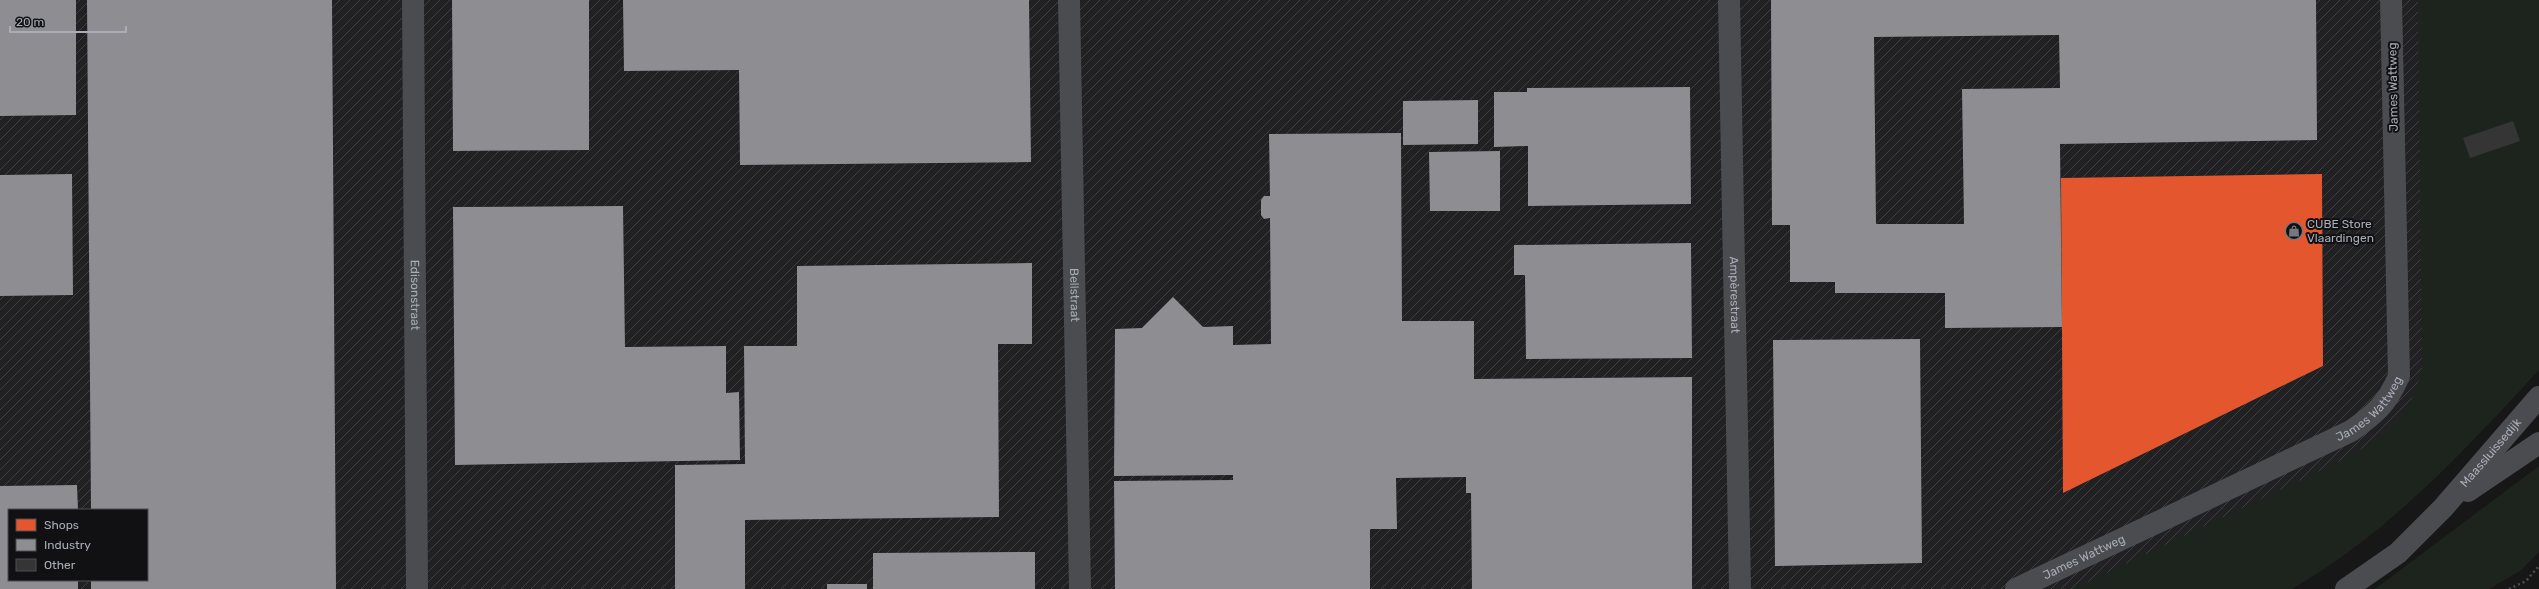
<svg xmlns="http://www.w3.org/2000/svg" width="2539" height="589" font-family="Rubik,sans-serif">
	<style>
		.industrial { fill: url(#industrial-furrows); fill-rule: evenodd }
		.grass { fill: #1d241e }
		.shops { fill: #e4572e }
		.industry { fill: #8d8d92; fill-rule: evenodd }
		.building { fill: #353536 }
		.lines { fill: none; stroke-linecap: round; stroke-linejoin: round }
		.path { stroke: #4d4e52; stroke-width: 2.5; stroke-dasharray: 2 3; stroke-linecap: butt }
		.minor { stroke: #4b4c50; stroke-width: 22 }
		.tertiary { stroke: #4b4c50; stroke-width: 22 }
		.labels { text-anchor: middle; stroke-width: 4; stroke-linejoin: round; paint-order: stroke }
		.street-label { font-size: 12px; fill: #a8adb8; stroke: #111113 }
		.poi-label { font-size: 12px; fill: #a8adb8; stroke: #111113; text-anchor: start }
	</style>
	<defs>
		<pattern id="industrial-furrows" width="10" height="10" patternUnits="userSpaceOnUse"><rect width="10" height="10" fill="#212123"/><path d="M-1 1l2-2M0 10L10 0M9 11l2-2" fill="none" stroke="#3e3f41"/></pattern>
	</defs>
	<rect width="100%" height="100%" fill="#171717"/>
	<path class="industrial" d="M0 0H2431L2456 355 2394 456 2118 589H0ZM9 510H147V580H9Z"/>
	<g class="grass">
		<path d="M2418 0H2539V370C2464 451 2389 533 2292 589H2073L2332 465 2381 438 2403 416 2416 391 2422 368Z"/>
		<path d="M2539 466V552L2520 571 2489 589H2375Z"/>
	</g>
	<path class="shops" d="M2322 174 2323 366 2063 493 2061 178Z"/>
	<g class="industry">
		<path d="M0 0H76V115L0 116Z"/>
		<path d="M87 0H332L336 589H91V580H147V510H91Z"/>
		<path d="M452 0H589V150L453 151Z"/>
		<path d="M623 0H1029L1031 162 740 165 739 70 624 71Z"/>
		<path d="M1771 0H2316L2317 140 2060 144 2062 327 1945 328V293H1835V282H1790V225H1772ZM2059 35 2060 88 1962 89 1964 224H1876L1874 37Z"/>
		<path d="M1690 87 1691 204 1528 206V146L1494 147V92H1527V88Z"/>
		<path d="M1478 100V144L1403 145V101Z"/>
		<path d="M1401 133 1402 321H1474V379L1692 377V589H1472L1471 493H1466V477L1396 478 1397 529H1370V589H1115L1114 481 1233 480V475L1114 476 1115 329 1142 328 1173 297 1203 327 1233 326V345L1271 344 1270 218 1264 219 1261 215V200L1264 196H1270L1269 134Z"/>
		<path d="M1500 151V211H1430L1429 152Z"/>
		<path d="M72 174 73 295 0 296V175Z"/>
		<path d="M623 206 625 347 726 346V393L739 392 740 460 455 465 453 207Z"/>
		<path d="M1691 243 1692 358 1526 359 1525 275H1514V245Z"/>
		<path d="M1032 263V344H998L999 517 745 520V589H675V465L745 464 744 346H797V266Z"/>
		<path d="M1920 339 1922 563 1775 566 1773 340Z"/>
		<path d="M77 485 78 510H9V580H78V589H0V486Z"/>
		<path d="M1035 552V589H873V553Z"/>
		<rect x="827" y="584" width="40" height="5"/>
	</g>
	<path class="building" d="M2513 121 2520 141 2470 158 2463 138Z"/>
	<g class="lines">
		<path class="path" d="M2509 589 2526 581 2539 566"/>
		<g class="minor">
			<path id="s1" d="M413 0 417 589"/>
			<path id="s2" d="M1069 0 1080 589"/>
			<path id="s3" d="M1729 0 1740 589"/>
			<path id="s4" d="M2016 589 2351 431C2375 414 2387 404 2399 376L2391 0"/>
		</g>
		<g class="tertiary">
			<path d="M2468 491 2539 443"/>
			<path id="s5" d="M2346 589 2398 553 2443 508 2539 397"/>
		</g>
	</g>
	<defs>
		<symbol id="shop-ring" viewBox="-11 -11 22 22"><circle r="9.5" fill="#111113" stroke="#757880" stroke-width="1.5"/><path d="M-5-2.5h2.3a2.7 3.5 0 0 1 5.4 0H5L5.5 6h-11ZM-1.5-2.5h3a1.5 2.3 0 0 0-3 0Z" fill="#757880"/></symbol>
	</defs>
	<g fill-rule="evenodd">
		<use href="#shop-ring" x="2284" y="221" width="20" height="20"/>
	</g>
	<g class="labels">
		<g class="street-label">
			<text transform="translate(2393 87) rotate(-91)" y="4">James Wattweg</text>
			<text dy="4" stroke="none"><textPath href="#s1" startOffset="295">Edisonstraat</textPath></text>
			<text dy="4" stroke="none"><textPath href="#s3" startOffset="295">Ampèrestraat</textPath></text>
			<text dy="4" stroke="none"><textPath href="#s2" startOffset="295">Bellstraat</textPath></text>
			<text dy="4" stroke="none"><textPath href="#s4" startOffset="399">James Wattweg</textPath></text>
			<text dy="4" stroke="none"><textPath href="#s5" startOffset="200">Maassluissedijk</textPath></text>
			<text dy="4" stroke="none"><textPath href="#s4" startOffset="75">James Wattweg</textPath></text>
		</g>
		<g class="poi-label">
			<text x="2307" y="228">CUBE Store<tspan x="2307" dy="14">Vlaardingen</tspan></text>
		</g>
	</g>
	<rect x="8" y="509" width="140" height="72" fill="#111113" stroke="#4d4f55"/>
	<rect x="16" y="519" width="20" height="12" fill="#e4572e" stroke="#4d4f55"/>
	<text x="44" y="529" font-size="12" fill="#a8adb8">Shops</text>
	<rect x="16" y="539" width="20" height="12" fill="#8d8d92" stroke="#4d4f55"/>
	<text x="44" y="549" font-size="12" fill="#a8adb8">Industry</text>
	<rect x="16" y="559" width="20" height="12" fill="#353536" stroke="#4d4f55"/>
	<text x="44" y="569" font-size="12" fill="#a8adb8">Other</text>
	<path d="M10 26v6h116v-6" fill="none" stroke="#a8adb8" stroke-width="2"/>
	<text x="16" y="26" font-size="12" fill="#a8adb8" stroke="#111113" stroke-width="3" paint-order="stroke">20 m</text>
</svg>
